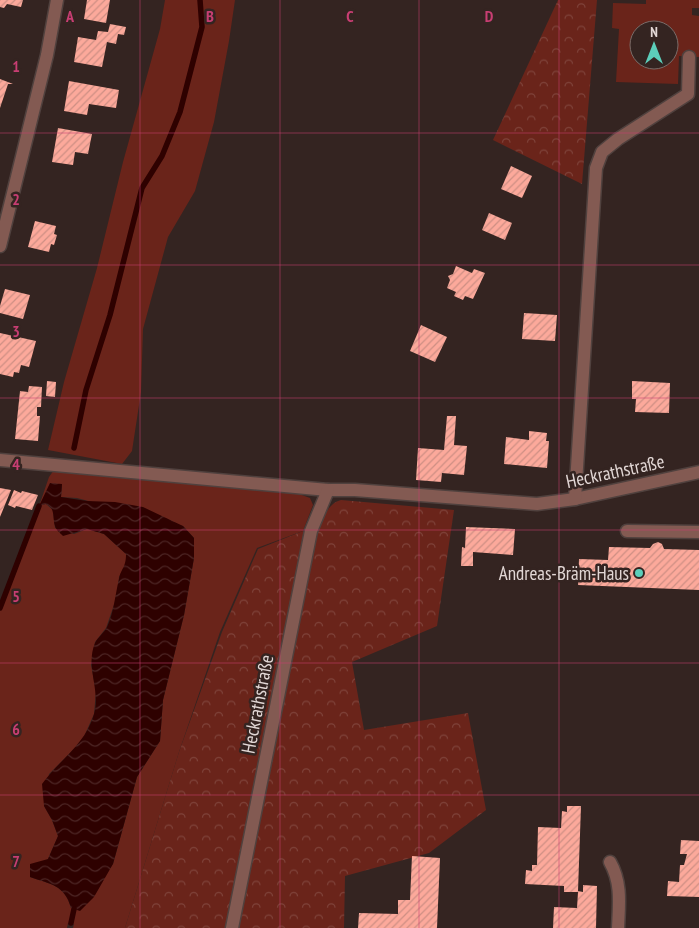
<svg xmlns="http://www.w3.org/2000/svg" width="699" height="928" font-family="'PT Sans Narrow',sans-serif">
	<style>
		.grass { fill: #6a241a; fill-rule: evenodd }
		.forest { fill: url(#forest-crowns) }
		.water { fill: url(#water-waves) }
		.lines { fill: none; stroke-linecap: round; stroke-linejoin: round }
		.stream { stroke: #2e0100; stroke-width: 5.5 }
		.building { fill: url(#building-hatch) }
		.minor-casing { stroke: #50413e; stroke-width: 15 }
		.minor { stroke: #835a52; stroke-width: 12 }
		.grid { fill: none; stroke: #c83e73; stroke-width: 1; stroke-opacity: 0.55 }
		.poi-dot { fill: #5cceba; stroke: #342421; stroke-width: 2 }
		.labels { text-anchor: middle; stroke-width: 5; stroke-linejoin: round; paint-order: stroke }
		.street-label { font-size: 19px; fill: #e2d7d5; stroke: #342421 }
		.poi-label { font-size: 19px; fill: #e2d7d5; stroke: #342421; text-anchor: end }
		.grid-label { font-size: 16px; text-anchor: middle; font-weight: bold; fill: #c83e73; stroke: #342421; stroke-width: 5; stroke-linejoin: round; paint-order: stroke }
	</style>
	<defs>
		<pattern id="forest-crowns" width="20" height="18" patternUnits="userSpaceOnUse" patternTransform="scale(1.25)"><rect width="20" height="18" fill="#6a241a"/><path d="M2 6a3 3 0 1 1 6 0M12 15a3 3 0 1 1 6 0" fill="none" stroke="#7f433a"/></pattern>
		<pattern id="water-waves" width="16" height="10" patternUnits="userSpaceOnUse" patternTransform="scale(1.25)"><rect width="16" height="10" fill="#2e0100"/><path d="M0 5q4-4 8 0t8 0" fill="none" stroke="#4c2524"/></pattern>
		<pattern id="building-hatch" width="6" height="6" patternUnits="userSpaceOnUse" patternTransform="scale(1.25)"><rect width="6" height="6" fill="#fca99b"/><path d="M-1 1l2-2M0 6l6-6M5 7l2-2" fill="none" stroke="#ce8f84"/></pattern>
	</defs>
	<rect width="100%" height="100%" fill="#342421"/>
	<g class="grass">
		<path d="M165 0H235L229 41 214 122 195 191 168 237 143 329 141 392 132 451 122 464 48 450 64 382 97 268 123 162 160 29Z"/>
		<path d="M646 0H699V8H692V15L699 16V57L679 56 678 84 616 82 619 29 612 28 613 3 646 4ZM639 30H669V60H639Z"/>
		<path d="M54 470 299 494 310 498 313 505 303 531 257 548 220 632 179 752 125 928H73L74 924 68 923 67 928H0V611L17 570 49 477ZM62 484 61 497 77 498 183 526 194 538V558L184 615 163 700 160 741 137 777 113 864 71 908C65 885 50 884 30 877L48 859 58 836 52 820 44 806 49 774 82 741 94 714 96 691 91 665 95 642 106 628 117 596 119 577 126 564V554L104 534 87 529 74 534 55 528 53 510 46 504Z"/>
	</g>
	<g class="forest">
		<path d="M558 0H597L582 184 493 140Z"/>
		<path d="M341 500 454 510 437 626 352 662 364 730 468 713 486 810 429 853 345 876 344 928H125L179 752 222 632 258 549 303 531 316 535C322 522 326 504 341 500Z"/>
	</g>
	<path class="water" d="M50 483 62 484 61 497 87 501 115 502 143 507 183 526 194 538V558L184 615 163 700 160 741 137 777 113 864 94 897 80 911 71 908C65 885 50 884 30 877V864L48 859 58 836 52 820 44 806 42 784C59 760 86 744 94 714 101 690 85 667 95 643 98 637 104 633 107 627 114 612 115 595 119 579 121 568 126 568 126 554L104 534 87 529 63 536C60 533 56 530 55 526 52 517 56 509 46 504L39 506Z"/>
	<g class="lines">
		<g class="stream">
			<path d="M74 448 86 390 110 315 142 188 162 156 180 112 202 27 200 0"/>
			<path d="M0 608 39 506"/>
			<path d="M71 923 74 909"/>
		</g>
	</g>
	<g class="building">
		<path d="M0 0H23L21 7 7 4 4 8 0 7Z"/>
		<path d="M87 0H110L106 23 84 19Z"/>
		<path d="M110 24 126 27 124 35 118 34 116 44 107 42 102 67 74 62 78 37 96 40 98 31 108 32Z"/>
		<path d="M0 79 13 84H8L0 108Z"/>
		<path d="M69 81 119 90 116 108 89 104 87 115 64 111Z"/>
		<path d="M58 128 92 134 88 154 75 152 73 165 52 162Z"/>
		<path d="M511 166 532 176 522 198 501 189Z"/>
		<path d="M489 213 512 223 505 240 482 230Z"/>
		<path d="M35 221 56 226 54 234 57 235 54 245 51 244 49 252 28 247Z"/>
		<path d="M456 266 472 273 474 269 485 273 473 299 465 296 463 300 454 296 456 292 447 288 450 280 448 276 453 274Z"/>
		<path d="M5 289 30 295 23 319 0 313V306Z"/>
		<path d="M524 313 557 315 555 341 522 339Z"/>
		<path d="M421 325 447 337 435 362 410 351Z"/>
		<path d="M0 333 36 341 29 367 21 365 19 373 14 372 13 377 0 374Z"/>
		<path d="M47 381 56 382 55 397 46 396Z"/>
		<path d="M632 381 670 383 669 413 635 412 636 399H632Z"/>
		<path d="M29 386 42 387 41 407H37V416H40L38 441 15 439 20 391 28 392Z"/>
		<path d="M447 416H456L454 445 467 446 464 475 442 473 441 482 416 480 418 448 444 450Z"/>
		<path d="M529 431 547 433 546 441H549L547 468 504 464 506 437 529 440Z"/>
		<path d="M0 488 11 490 0 517Z"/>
		<path d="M14 490 21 493 22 491 38 495 32 510 16 506 15 508 8 505Z"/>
		<path d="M466 527 515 529 513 555 473 552V566H461L462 547 465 548Z"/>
		<path d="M658 542 662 544 664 549 699 550V590L578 585 579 559 608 560 609 547 650 548 653 544Z"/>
		<path d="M567 806H581L578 891 583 892V885L597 886 596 928H553L554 907 577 908 578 892H564V886L525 884 526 870 532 871V865H537L538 827 561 828 562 811 567 812Z"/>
		<path d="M681 840 699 841V897L667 896 668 881 679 882 680 865H684L687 854H680Z"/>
		<path d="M412 856 440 858 437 928H358L359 913 398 914V900H410Z"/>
	</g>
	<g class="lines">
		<defs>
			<g id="minor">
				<path d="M0 246 47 55 57 0"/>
				<path d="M0 460 328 490H355L537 504 575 499 699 472"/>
				<path d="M575 499 596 168 602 152 618 139 688 94 689 57"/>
				<path d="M627 531 699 532"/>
				<path d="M610 862C622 883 619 905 618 928"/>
				<path d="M232 928 311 531 328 490"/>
			</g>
		</defs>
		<use href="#minor" class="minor-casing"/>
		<use href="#minor" class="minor"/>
	</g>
	<path class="grid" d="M140 0V928M280 0V928M419 0V928M559 0V928M0 133H699M0 265H699M0 398H699M0 530H699M0 663H699M0 795H699"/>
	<circle class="poi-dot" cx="639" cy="573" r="5"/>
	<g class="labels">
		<g class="street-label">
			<text transform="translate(615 471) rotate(-12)" y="7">Heckrathstraße</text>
			<text transform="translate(257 704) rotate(-79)" y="7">Heckrathstraße</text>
		</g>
		<g class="poi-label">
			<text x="629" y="580">Andreas-Bräm-Haus</text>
		</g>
	</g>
	<g class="grid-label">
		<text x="70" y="22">A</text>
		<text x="210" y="22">B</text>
		<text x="350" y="22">C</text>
		<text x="489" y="22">D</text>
		<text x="16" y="72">1</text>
		<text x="16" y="205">2</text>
		<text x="16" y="337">3</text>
		<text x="16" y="470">4</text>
		<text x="16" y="602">5</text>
		<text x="16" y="735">6</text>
		<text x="16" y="867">7</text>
	</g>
	<g transform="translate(654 45)"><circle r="24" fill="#342421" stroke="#7a6c69"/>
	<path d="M0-4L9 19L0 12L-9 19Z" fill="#5cceba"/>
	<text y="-8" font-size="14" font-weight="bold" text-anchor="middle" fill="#e2d7d5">N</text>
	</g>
</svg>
